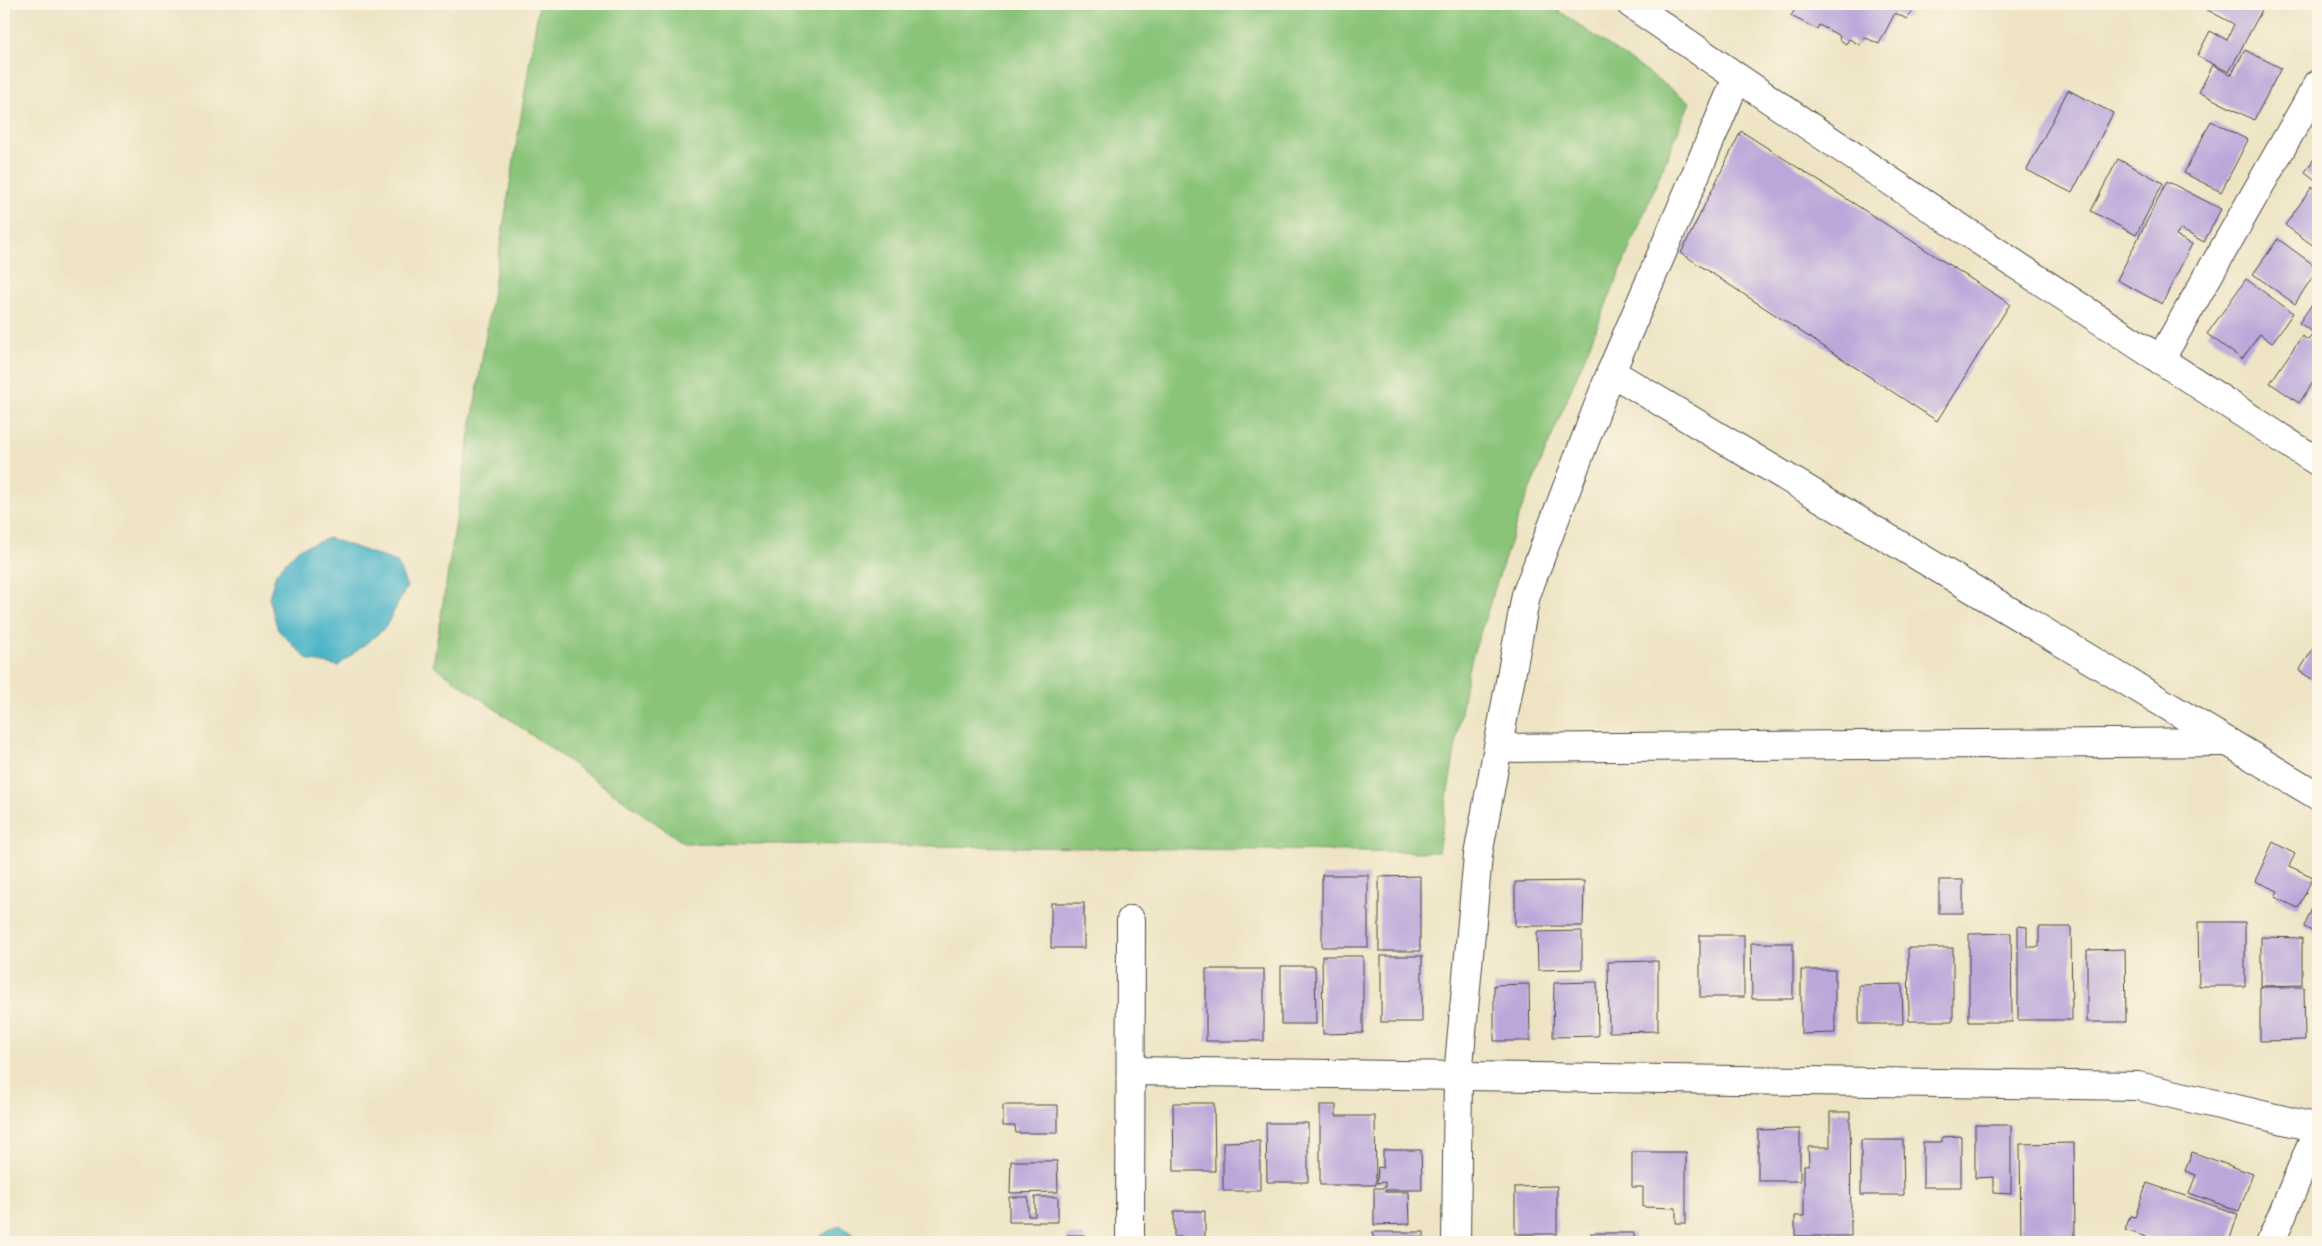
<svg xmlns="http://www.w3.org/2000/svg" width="2322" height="1246" font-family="Sriracha,sans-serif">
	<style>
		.green { fill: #89c479; stroke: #5a7852 }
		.water { fill: #4ab4c7; stroke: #3a7079 }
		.building { fill: #bba7da }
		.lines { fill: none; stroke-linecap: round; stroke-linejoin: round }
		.minor-casing { stroke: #484742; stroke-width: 30 }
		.secondary-casing { stroke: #484742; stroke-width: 30 }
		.minor { stroke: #fff; stroke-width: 28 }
		.secondary { stroke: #fff; stroke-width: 28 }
	</style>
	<rect width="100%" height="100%" fill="#fcf5e5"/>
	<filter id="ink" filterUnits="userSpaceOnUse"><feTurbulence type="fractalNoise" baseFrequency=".02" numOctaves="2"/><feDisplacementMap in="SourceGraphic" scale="10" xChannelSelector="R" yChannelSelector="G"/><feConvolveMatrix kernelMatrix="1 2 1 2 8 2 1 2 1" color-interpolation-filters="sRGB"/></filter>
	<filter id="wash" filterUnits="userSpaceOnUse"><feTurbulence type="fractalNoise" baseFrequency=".0096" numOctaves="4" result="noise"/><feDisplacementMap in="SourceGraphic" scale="20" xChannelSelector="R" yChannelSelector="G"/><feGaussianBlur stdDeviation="1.12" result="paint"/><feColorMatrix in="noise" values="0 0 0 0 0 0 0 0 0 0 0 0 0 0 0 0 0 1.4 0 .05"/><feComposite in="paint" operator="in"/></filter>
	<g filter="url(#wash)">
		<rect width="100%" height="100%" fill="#eee4c4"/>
		<path class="green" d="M539 4H1549L1690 102 1518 518 1468 670 1438 852 684 843 433 665Z"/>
		<g class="water">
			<path d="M329 538 397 562 407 587 385 628 338 666 308 660 278 630 269 598 276 573 298 549Z"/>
			<path d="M840 1225 855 1236V1242H809Z"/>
		</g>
		<g id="blocks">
			<g class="building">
				<path d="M1798 4H1915L1907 19 1895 13 1879 44 1864 37 1860 45 1849 39 1846 44 1839 39 1840 36 1819 25 1817 29 1791 16Z"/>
				<path d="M2196 4H2265L2229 72 2197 56 2210 31 2227 40 2234 24Z"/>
				<path d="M2245 50 2281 68 2254 120 2199 92 2213 65 2231 75Z"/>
				<path d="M2068 90 2113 113 2072 193 2027 170Z"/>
				<path d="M2211 121 2248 140 2221 192 2184 173Z"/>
				<path d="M1741 131 2010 304 1937 421 1681 253Z"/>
				<path d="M2318 153V182L2305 172Z"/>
				<path d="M2118 159 2163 183 2136 235 2091 211Z"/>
				<path d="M2167 181 2221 209 2204 242 2180 229 2176 236 2192 244 2162 304 2117 280Z"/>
				<path d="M2312 187 2318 192V249L2285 225Z"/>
				<path d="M2278 239 2318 268 2295 304 2253 274Z"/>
				<path d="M2246 279 2293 313 2272 343 2260 334 2242 359 2207 334Z"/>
				<path d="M2315 300 2318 302V375L2299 403 2270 383 2302 336 2308 340 2314 333 2299 323Z"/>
				<path d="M2318 641V683L2299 671Z"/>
				<path d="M2273 842 2295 854 2289 866 2313 877 2298 908 2275 897 2278 891 2255 881Z"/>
				<rect x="1322" y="875" width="46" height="72"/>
				<path d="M1420 876V951H1379V877Z"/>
				<rect x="1939" y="880" width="24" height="33"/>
				<path d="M1584 881 1583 926H1515V882Z"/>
				<path d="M2318 895V934L2304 927Z"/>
				<rect x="1051" y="903" width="33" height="45"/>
				<path d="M2198 922H2245V986H2199Z"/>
				<path d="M2018 926 2027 927V947H2039V927H2071L2072 1020H2018Z"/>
				<path d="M1582 931V969L1538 970 1537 932Z"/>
				<path d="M2011 933 2012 1022H1969V934Z"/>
				<rect x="1700" y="935" width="44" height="62"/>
				<path d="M2261 937 2302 938V985L2261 986Z"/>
				<path d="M1751 943H1793V999H1752Z"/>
				<path d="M1908 948H1953V1021H1909Z"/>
				<path d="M2125 949 2126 1022H2087V950Z"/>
				<path d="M1322 956H1363V1033L1323 1034Z"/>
				<rect x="1381" y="956" width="41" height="66"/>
				<path d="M1658 961V1031L1609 1032 1608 962Z"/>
				<path d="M1281 966H1315L1316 1024H1281Z"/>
				<rect x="1206" y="969" width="58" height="72"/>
				<path d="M1801 970H1835V1033L1801 1034Z"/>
				<path d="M1597 982 1598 1036 1553 1037 1554 983Z"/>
				<path d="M1529 984 1530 1041H1494V985Z"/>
				<path d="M1902 984 1903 1024H1859V985Z"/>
				<path d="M2260 987H2304L2305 1040 2260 1041Z"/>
				<path d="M1173 1103H1214L1215 1171H1174Z"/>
				<path d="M1003 1105H1058V1133H1016L1015 1126H1003Z"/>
				<path d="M1320 1105H1336V1116H1375L1376 1185H1320Z"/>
				<path d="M1830 1112H1850L1851 1236H1795V1216H1804V1165H1809L1808 1147H1830Z"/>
				<path d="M1266 1123H1308V1182H1267Z"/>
				<path d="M1975 1125H2011V1194L1993 1193V1177L1975 1178Z"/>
				<path d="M1800 1129V1181H1758V1130Z"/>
				<path d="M1961 1136V1187H1923V1142H1942V1137Z"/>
				<path d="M1861 1140H1903L1904 1195H1861Z"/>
				<path d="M1260 1141V1191H1223V1142Z"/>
				<path d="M2074 1143 2075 1239H2021L2020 1144Z"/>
				<path d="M1383 1150H1421L1422 1190H1385V1192H1409L1410 1224 1374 1225V1188H1385V1182L1377 1183 1378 1167 1383 1168Z"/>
				<path d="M1632 1152H1686V1223H1676V1208L1643 1207V1187H1632Z"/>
				<path d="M2192 1152 2253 1174 2239 1211 2189 1193 2196 1175 2185 1171Z"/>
				<path d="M1011 1161H1057L1058 1192 1010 1193Z"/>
				<path d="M2147 1183 2238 1214 2229 1242H2162L2125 1230 2130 1216 2135 1217Z"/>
				<path d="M1557 1186V1234H1515V1187Z"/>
				<path d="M1009 1197H1028V1216H1035V1197H1058V1222H1009Z"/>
				<path d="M1174 1211H1205V1238L1174 1237Z"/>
				<rect x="1373" y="1232" width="51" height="10"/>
				<rect x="1591" y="1233" width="43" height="9"/>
				<rect x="1067" y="1235" width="17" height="7"/>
				<rect x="1876" y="1239" width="29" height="3"/>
			</g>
		</g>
	</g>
	<g filter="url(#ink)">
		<use href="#blocks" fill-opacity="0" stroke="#484742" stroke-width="1"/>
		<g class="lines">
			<defs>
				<g id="minor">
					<path d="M2160 360 2318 84"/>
					<path d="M1611 372 2318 796"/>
					<path d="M1498 748 2227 742"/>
					<path d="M1131 1071 2138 1086 2318 1128"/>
					<path d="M1130 1242 1131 920"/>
					<path d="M1456 1242 1458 1076 1478 855 1526 595 1611 372 1737 78"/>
					<path d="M2271 1242 2318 1128"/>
				</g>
				<path id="secondary" d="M1631 4C1857 161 2087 313 2318 462"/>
			</defs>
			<use href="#minor" class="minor-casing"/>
			<use href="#secondary" class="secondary-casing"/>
			<use href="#minor" class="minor"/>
			<use href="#secondary" class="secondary"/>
		</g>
	</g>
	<rect width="2322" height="1246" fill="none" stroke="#fcf5e5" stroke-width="20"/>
</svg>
